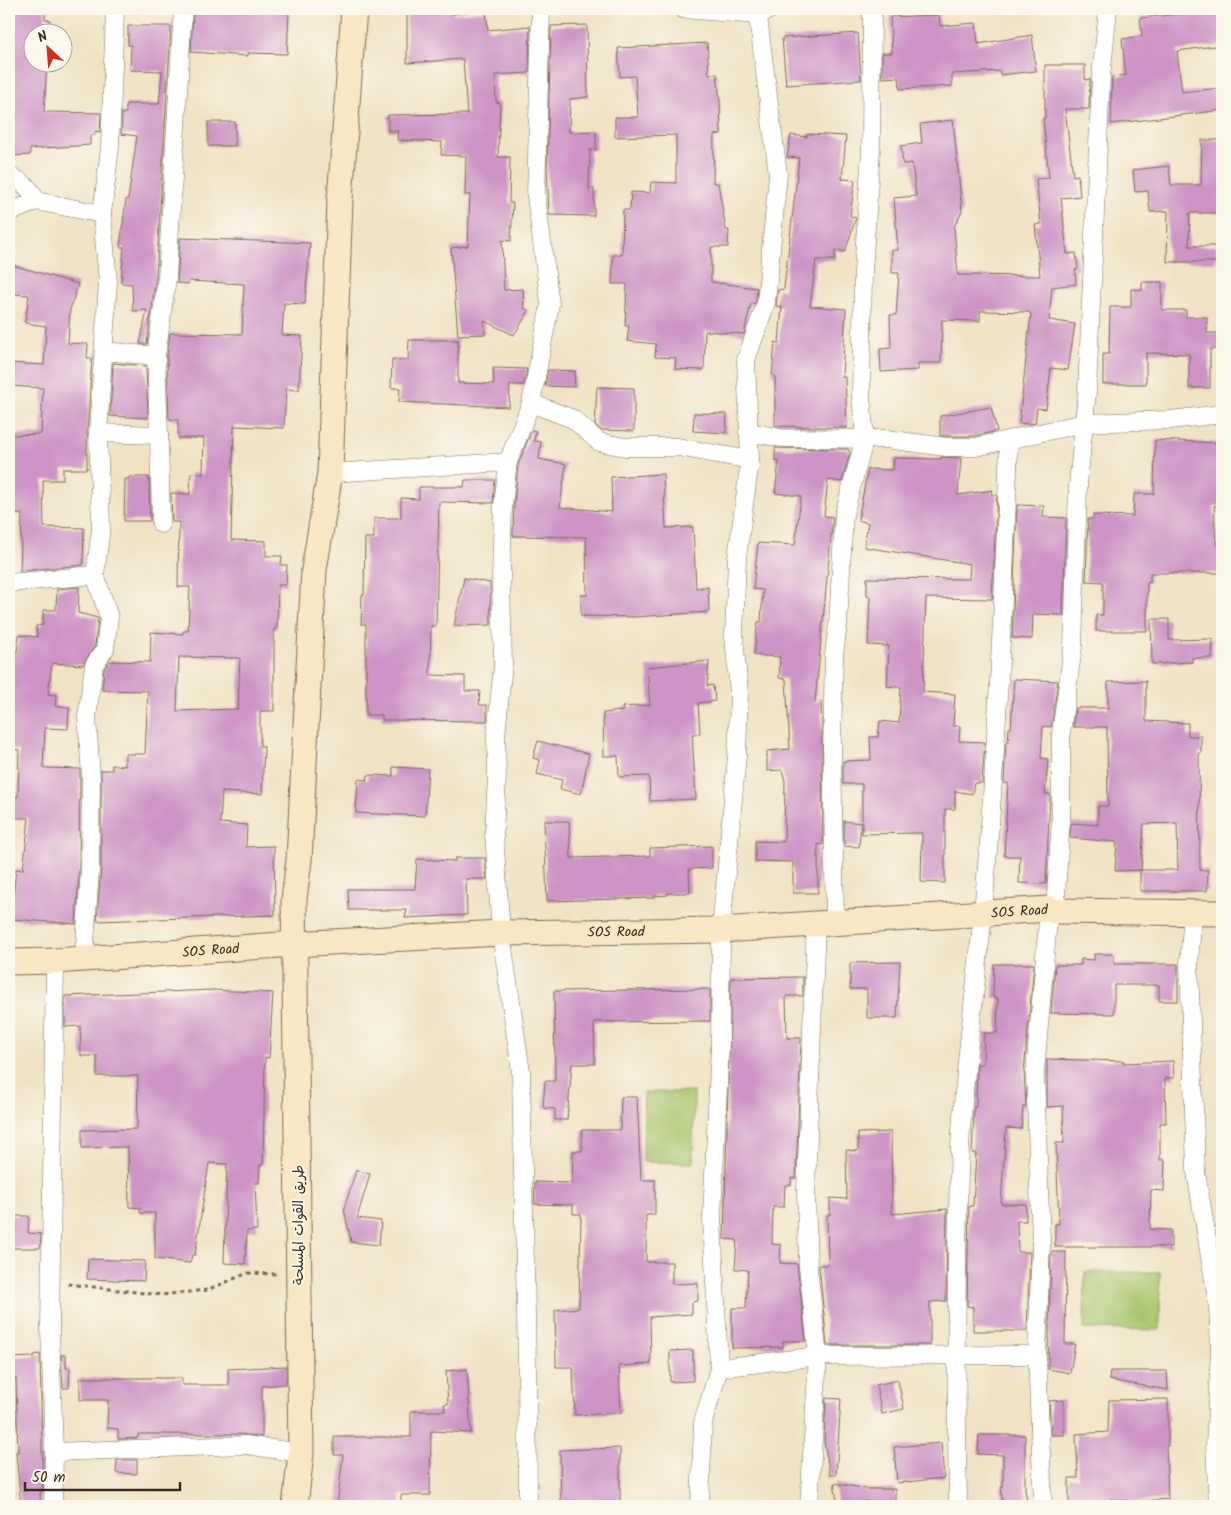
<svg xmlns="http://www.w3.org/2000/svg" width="1231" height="1515" font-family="Kalam,'Playpen Sans Arabic',sans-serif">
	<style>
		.green { fill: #a9c66e; stroke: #727846 }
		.building { fill: #cd94c5; fill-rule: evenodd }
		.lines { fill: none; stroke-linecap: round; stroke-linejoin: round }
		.street-casing { stroke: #7a6b58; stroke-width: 19 }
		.secondary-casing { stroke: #7a6b58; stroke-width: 27 }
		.path { stroke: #7a6b58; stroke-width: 3; stroke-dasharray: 4 4; stroke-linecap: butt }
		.street { stroke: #fff; stroke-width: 18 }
		.secondary { stroke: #f9e7c3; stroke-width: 25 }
		.labels { text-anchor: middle; stroke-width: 4; stroke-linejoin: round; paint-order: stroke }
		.street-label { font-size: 14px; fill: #3b2a1e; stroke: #fbf7ec }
	</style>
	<rect width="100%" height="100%" fill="#fbf7ec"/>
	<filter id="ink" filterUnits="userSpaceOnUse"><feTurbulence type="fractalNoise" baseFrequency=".02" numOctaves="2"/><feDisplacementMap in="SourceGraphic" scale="10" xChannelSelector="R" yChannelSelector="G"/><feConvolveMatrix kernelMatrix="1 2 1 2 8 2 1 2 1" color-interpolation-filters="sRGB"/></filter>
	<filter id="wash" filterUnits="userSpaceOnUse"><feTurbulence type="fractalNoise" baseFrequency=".0096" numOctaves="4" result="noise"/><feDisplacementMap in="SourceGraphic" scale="20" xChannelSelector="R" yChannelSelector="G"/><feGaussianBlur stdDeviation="1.12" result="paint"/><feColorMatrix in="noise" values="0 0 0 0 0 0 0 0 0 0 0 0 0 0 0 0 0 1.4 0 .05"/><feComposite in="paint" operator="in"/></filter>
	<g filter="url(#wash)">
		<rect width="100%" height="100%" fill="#f0e3c5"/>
		<g class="green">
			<path d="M644 1092H694L693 1163 643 1162Z"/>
			<path d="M1085 1272H1160V1330L1084 1329Z"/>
		</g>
		<g id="blocks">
			<g class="building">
				<path d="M9 9H45V19L50 20 49 32H32V62H47L44 112 101 113 100 132 95 131V135H90V145L30 149V155L9 156 12 62H9Z"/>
				<path d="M193 9H285V12H289L287 54 248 53V56L191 52Z"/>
				<path d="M407 9H453V14L486 11 488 30 530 26 529 73 495 75 496 102 500 103 498 157H510L509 203H513L511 241 502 240 504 290 523 289 524 308 529 311 514 335 484 321 485 334 458 335 451 248 468 246 470 195H465L466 156 441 155 442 142 397 140 398 131H388V115L467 114 463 59 407 63Z"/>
				<path d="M1222 10V45L1177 51 1182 92 1221 88 1222 110 1111 124 1112 77 1126 75 1122 39 1142 36 1140 18Z"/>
				<path d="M939 15 940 26 976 23 978 44 1032 35 1036 71 1000 75V71L952 74V86L900 89 899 77 882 78V53H892L890 17Z"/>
				<path d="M587 25 588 97 570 99 569 132 596 131V150H590L589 189H594V216L549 215 547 165 551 26Z"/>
				<path d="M128 26H171L156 277 147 344H140L147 310 133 311 132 284 121 283 124 247H120L126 199H128L137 136 121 134 122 113H126V104H159L162 71 130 70 131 45H128Z"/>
				<path d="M858 33 861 80 786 85 782 38Z"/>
				<path d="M707 43 709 74H717L720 101 721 134 714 135 713 183H718L726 230H729L728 247H711V282L757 288 756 301 754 304 751 303 744 334 705 331 704 370 675 369 676 358 655 357 656 344 627 341 629 326H625L627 284H612L613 255H622L623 210H630L631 192 650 193 651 182 676 183V135L615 137V117H638L635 76 620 77 618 48Z"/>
				<path d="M1045 65H1085V80L1090 79 1089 109H1065L1073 176 1078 175 1080 196 1061 198 1067 254 1076 253 1078 269 1075 270 1076 284 1052 287 1049 320 1075 324 1068 370 1051 368 1046 409 1037 408 1035 423 1029 424 1019 423 1031 314 1029 312 980 311V321L942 320 941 363H918V370L881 372 880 349 891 348 890 315H896L899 273H892V250H898L894 198 916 196 912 163 903 164 901 146 922 143 920 124 953 120 962 211 954 227 958 275 1040 276 1035 225 1041 224 1036 179 1049 178 1043 118H1045Z"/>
				<rect x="208" y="122" width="27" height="24"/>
				<path d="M807 134 846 136 842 179 855 180 850 216 856 218 845 252 835 250V260H816L810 306 846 309 842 377H845L847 428 775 426V376L772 375 775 342 779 343 782 307 776 306 778 290 784 289 799 158 787 157 791 135 807 137Z"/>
				<path d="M1202 140H1222V213H1190L1189 246H1216V262H1167L1168 211 1150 212 1148 191 1135 192 1133 170 1169 166 1171 185H1201Z"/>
				<path d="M180 238 310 243 305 304 284 303 282 335 302 336 299 390 286 389 284 428 234 426 231 540 266 541V556H282L281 565H287L286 585H278L277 629H274V711H260V746H264L262 794 222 792 220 823 247 825 246 847 274 846 275 915 97 921 101 869V770H112V765L125 766V754H145L148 691 102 690 104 669 110 661 150 662 151 632 183 634V631H188L190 587H178L179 522H172L171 493 190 494 191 473 203 474 204 438H178V420L169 419 167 357 170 333 242 334 244 284 189 281 188 284 177 283ZM179 657 240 658 238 709 177 711Z"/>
				<path d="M9 264 78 284 70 310 68 343 88 344 87 358H92L87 432V469H63V480H43L44 527 84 528 83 565 20 571 22 514 9 515V435L41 434 43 388 9 386V363L44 365 46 326 25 323 29 295 9 294Z"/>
				<path d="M1142 282H1162V310H1186V317H1207V333H1222V349H1210V388H1189V354L1146 353V384H1103V354H1109L1110 307H1131V289L1142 290Z"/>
				<path d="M409 340H458V383L494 384 493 368 527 369 524 385H510L509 407 399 402 400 388H391L392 359 408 360Z"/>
				<path d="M113 363 146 366 148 418 110 416Z"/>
				<path d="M548 370 575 371 574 387 545 386Z"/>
				<path d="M597 387 634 388V431L601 430 595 425Z"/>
				<path d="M991 407 997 431 975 436H940V416Z"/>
				<path d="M694 413 727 414 726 433 693 431Z"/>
				<path d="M532 430 536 431 534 441 541 442 539 459 566 464 560 507 612 512 611 477 663 474 666 528 693 527 696 588 708 587 709 612 634 617 581 616V595H587L586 537 513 536 514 505 518 465Z"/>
				<path d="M1155 440 1221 443 1222 506H1214L1216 545H1222V573H1150V583L1147 582V631H1096V615H1103V582L1086 581 1088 519H1093V515L1133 516 1134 494H1154Z"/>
				<path d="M775 448 848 449 850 453 842 482 828 480 824 516 833 517 815 702 821 701 822 725 823 845 818 844V893H793V862L755 861V841L784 842 785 781 782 770 767 771V751L790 749 786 679 779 678 780 657 754 655 757 627 758 622H761L763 590 753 589 758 543 795 545 801 496 775 493 779 461 775 460Z"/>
				<path d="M941 457 961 458 958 495 993 490 991 494 997 495 992 599 926 598 923 692 955 694 953 726H960L959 741 985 742 982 783H974L972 794 955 791V809H945V883L921 882 922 833 862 834V784H843V761L871 760 870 737H878L880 721 899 723 901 687 887 686 889 646 868 645 870 597 867 596V578L969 579 970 564 864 547 868 523 858 520 868 469 893 470 894 458 941 459Z"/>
				<path d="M129 477H149L150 521H124L125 479H129Z"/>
				<path d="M465 480H495L493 503 439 502 436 626H431L430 675 465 676V691H480L479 705H487V721L382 720V715H366V624H361L362 595H364L365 538H374V518H401V498L419 499V487H464Z"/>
				<path d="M1017 505 1044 506 1043 517 1066 518 1063 615 1033 614 1032 639 1012 638Z"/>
				<path d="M464 578 490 583 491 625 454 626Z"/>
				<path d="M79 587 78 613 98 618 95 645 83 665 52 663 48 694 56 695 55 706 69 707 68 729 45 728 43 768 80 769 79 869 76 924 11 919 16 869 23 870 29 818H12L13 796 18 797 19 750 9 749 10 651 17 652 19 635 37 637 36 626 43 625V610H56L57 589Z"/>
				<path d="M1151 619H1169V640L1213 639 1212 658H1192V662L1152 664Z"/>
				<path d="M709 661 707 686 713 685 715 701 698 703 700 734H692L696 799 650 801 649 776 619 777 618 756H604L603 713 623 711 622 707 650 705 647 667Z"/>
				<path d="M1014 679 1058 681 1051 727 1043 726 1041 758 1048 759 1045 794H1050L1046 884 1019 883 1020 856H1004L1008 783H1004L1006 742H1008L1009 728H1011Z"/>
				<path d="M1146 681V721L1188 723V736H1201V753H1199L1200 870H1208L1207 891H1140V870H1178L1177 823 1144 824 1141 870 1115 871 1117 842 1070 838 1071 823 1098 825V806H1108L1107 727H1073L1075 708H1108V682Z"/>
				<path d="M538 741 589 754 581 794 560 789 562 780 537 774 540 760 533 758Z"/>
				<path d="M393 767 428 769 425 816 356 813 358 779 367 780 368 775 393 776Z"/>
				<path d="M544 821H569L571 858 650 856V848L712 846V868L689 869 690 893H668V895L654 896V898L547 901Z"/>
				<path d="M844 821 861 823 859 847 844 846Z"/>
				<path d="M455 858H485L487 879H466L467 915 405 918 407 910H349L348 889H415L417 859 455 861Z"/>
				<path d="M1094 954H1114V964H1178V1001H1159V985H1114V1014L1051 1013 1055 965H1081V959L1094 960Z"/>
				<path d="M900 962 897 1018H867V989H850V963Z"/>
				<path d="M994 964H1034L1024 1071 1026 1107H1023L1021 1129 1006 1128 1001 1204H1026V1221H1017L1018 1252H1030L1027 1331H973V1307L967 1306 969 1206H973L976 1153H972L974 1107H976L977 1064H983L984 1033H997L998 998H993Z"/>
				<path d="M803 977V996H786L787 1038H801L796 1178H791V1185H785L784 1207H773L772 1244 781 1245 780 1263 797 1264 806 1341H783V1347L732 1348V1308H746L748 1270 735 1269 737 1240 724 1239 731 978Z"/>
				<path d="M710 989V1021L594 1022 595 1064H572L567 1120H555V1109L543 1108 545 1081H555L554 991Z"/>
				<path d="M213 990 273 993 269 1058 265 1057 263 1165H260L259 1183H255L257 1230 247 1231 245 1264 224 1263 227 1164 209 1163 195 1255H192L190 1263 155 1259V1213H140V1208L129 1207 128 1147 82 1148V1130L137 1129 138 1076H97V1056H81L80 1026 65 1027V996Z"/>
				<path d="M1047 1059 1124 1061V1063L1173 1061 1174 1078H1165L1166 1123H1160V1160H1165L1164 1191 1151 1190 1150 1229 1171 1230V1247H1055V1224H1059L1056 1143H1064L1063 1106 1047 1107Z"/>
				<path d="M621 1097H637L641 1180H655V1215H646V1262H672V1284L698 1283V1301L692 1302V1314L650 1317 651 1364 619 1366 621 1413 575 1415 573 1367H556L555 1310 579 1308 581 1214H573V1205L534 1204 535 1182 572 1183 573 1151H582V1130H620Z"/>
				<path d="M891 1132 892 1214 947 1209 946 1301 930 1302V1345H827L819 1265H828L827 1215H830V1198L847 1199 846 1150 858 1151V1133Z"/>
				<path d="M356 1170 370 1174 357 1218 381 1221 379 1245 351 1242 344 1209Z"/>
				<path d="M10 1216H29L28 1233 41 1234 40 1248H10Z"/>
				<path d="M1051 1252H1066L1065 1344H1075L1070 1373 1048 1369Z"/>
				<path d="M88 1259 145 1261 144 1281 87 1279Z"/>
				<path d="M693 1350V1381L670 1382V1351Z"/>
				<path d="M40 1354 43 1492H40L41 1506H21L16 1452H18L16 1378 12 1379 11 1358 34 1357V1355Z"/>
				<path d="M61 1355H66V1368H70L69 1388H63Z"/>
				<path d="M286 1366V1384L262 1386V1437L240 1434H138V1438L118 1439V1429L107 1428 108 1400H80V1378H182V1385H229L228 1369Z"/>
				<path d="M467 1369 471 1433 431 1431 430 1495H401V1506H337L343 1455H334V1437H411V1411H445L444 1404H448L446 1371Z"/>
				<path d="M1110 1371H1167L1168 1390 1109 1380Z"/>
				<path d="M898 1380 904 1409 882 1414 876 1385Z"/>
				<path d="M826 1398 841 1399 836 1475H830L824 1441Z"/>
				<path d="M1168 1399V1446H1166L1168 1499 1134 1502 1110 1499V1506H1069V1478H1078L1076 1434 1108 1432 1109 1400Z"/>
				<path d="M1064 1400V1435H1051L1049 1401Z"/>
				<path d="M979 1435H1025V1490L1028 1506H1003L1001 1487H1003V1455L978 1454Z"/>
				<path d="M941 1443 944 1478 897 1483 894 1447Z"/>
				<path d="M620 1448V1506H561L560 1450Z"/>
				<path d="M117 1460H137V1474L116 1473Z"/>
				<path d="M834 1483 868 1489H895V1506H868V1501L838 1506Z"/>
			</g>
		</g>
	</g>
	<g filter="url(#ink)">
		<use href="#blocks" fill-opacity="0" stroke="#7a6b58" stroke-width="1"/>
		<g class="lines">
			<defs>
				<g id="street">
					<path d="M683 9 758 15 771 9"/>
					<path d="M9 177C23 181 30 188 36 201L102 214"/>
					<path d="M9 213 36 201"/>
					<path d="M156 356 167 278 183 9"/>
					<path d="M531 403 550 304 536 196 541 9"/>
					<path d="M748 432 781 438 886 439 946 447H976L1084 423 1170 420 1222 414"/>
					<path d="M98 433 159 435 156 356 104 351"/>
					<path d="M159 435 161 524"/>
					<path d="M508 462 503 505 501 581 503 664 496 736 497 776 494 834 501 933 521 1072 527 1363 528 1506"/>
					<path d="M330 473 508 462 531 403 573 419 599 442 625 447H678L750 460"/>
					<path d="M9 583 95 575"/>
					<path d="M1055 911 1061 818V733L1073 647 1078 485 1087 392 1101 78 1108 9"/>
					<path d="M1193 913 1189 963 1196 1172 1218 1305 1220 1350 1215 1446 1218 1506"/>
					<path d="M835 922 832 746 834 655 838 624 844 514 865 438 861 396 863 272 871 150 872 9"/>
					<path d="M84 959 90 869 91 778 87 717 94 665 105 649 109 617 95 575 101 528 98 433 108 282 102 214 110 147 115 9"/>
					<path d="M719 1368 818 1356 1037 1355"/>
					<path d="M54 1452 246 1445 301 1453"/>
					<path d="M53 1506 54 1452 50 1329 55 961"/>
					<path d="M700 1506 703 1423 719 1368 712 1218 720 1045 721 930 737 756 739 693 734 636 737 558 750 460 746 360 766 303 778 174 757 9"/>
					<path d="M809 1506 818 1356 808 1268 806 1189 816 922"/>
					<path d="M958 1506C956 1387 955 1266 960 1147 964 1068 976 990 983 912 997 755 1004 598 1009 441"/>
					<path d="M1043 1506 1037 1355 1041 1243 1035 1072 1049 909"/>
				</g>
				<g id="secondary">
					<path id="s1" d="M9 962 55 961 294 944 501 933 721 930 1049 909 1055 911 1222 913"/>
					<path d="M295 1506 301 1453 294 899 299 860 314 570 330 473 340 199 354 9"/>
				</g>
			</defs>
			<use href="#street" class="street-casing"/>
			<use href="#secondary" class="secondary-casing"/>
			<path class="path" d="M68 1284 161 1295 207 1290 248 1273 277 1274"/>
			<use href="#street" class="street"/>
			<use href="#secondary" class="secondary"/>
		</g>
	</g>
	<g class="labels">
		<g class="street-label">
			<text dy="5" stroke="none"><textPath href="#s1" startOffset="1012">SOS Road</textPath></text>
			<text dy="5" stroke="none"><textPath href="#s1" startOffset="608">SOS Road</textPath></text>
			<text dy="5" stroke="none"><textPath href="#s1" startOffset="202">SOS Road</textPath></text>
			<text transform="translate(298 1225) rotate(-90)" y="5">طريق القوات المسلحة</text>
		</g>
	</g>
	<rect width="1231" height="1515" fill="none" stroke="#fbf7ec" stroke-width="30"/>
	<g transform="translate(48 48) rotate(334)"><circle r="24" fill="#fbf7ec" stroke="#aea59a"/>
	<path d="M0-4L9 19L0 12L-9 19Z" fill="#c8321e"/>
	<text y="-8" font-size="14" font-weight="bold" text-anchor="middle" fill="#3b2a1e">N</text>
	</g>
	<path d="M25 1482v8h155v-8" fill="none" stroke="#3b2a1e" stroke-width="2.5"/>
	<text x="32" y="1482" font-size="15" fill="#3b2a1e" stroke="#fbf7ec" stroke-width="4" paint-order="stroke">50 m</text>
</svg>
